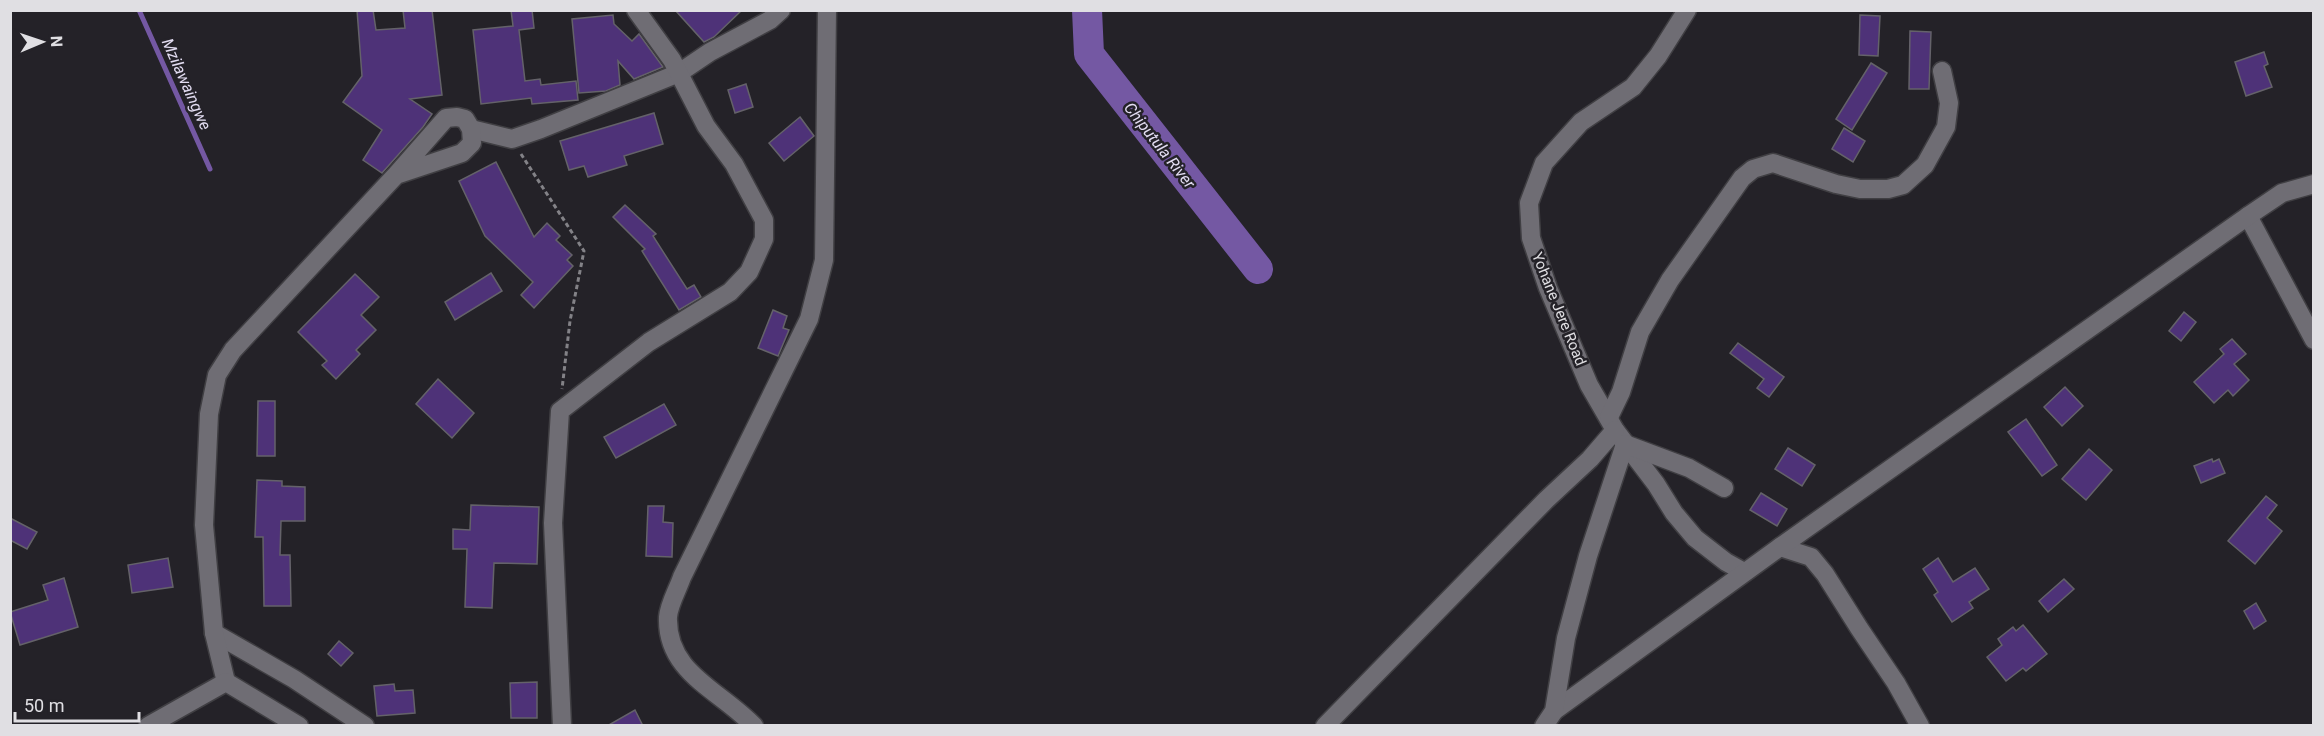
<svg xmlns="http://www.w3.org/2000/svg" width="2324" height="736" font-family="Roboto,sans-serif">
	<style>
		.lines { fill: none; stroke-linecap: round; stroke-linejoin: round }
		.stream { stroke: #7458a3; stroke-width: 5 }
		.river { stroke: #7458a3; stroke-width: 30 }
		.building { fill: #4e3278; stroke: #646269; stroke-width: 1.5 }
		.minor-casing { stroke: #403f43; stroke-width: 21 }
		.path { stroke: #838287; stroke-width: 3; stroke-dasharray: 4.5 3; stroke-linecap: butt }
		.minor { stroke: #6f6d74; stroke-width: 18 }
		.labels { text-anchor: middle; stroke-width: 5; stroke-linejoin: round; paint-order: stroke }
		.street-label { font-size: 15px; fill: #e0dfe3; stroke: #242228 }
		.water-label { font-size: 16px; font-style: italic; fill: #e3ddf2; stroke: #242228 }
	</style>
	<rect width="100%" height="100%" fill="#242228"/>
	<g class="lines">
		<path class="stream" d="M139 10 210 169"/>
		<path class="river" d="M1087 10 1089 54 1258 269"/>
	</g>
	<g class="building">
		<path d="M357 10H373L376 30 405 28 403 10H432L442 95 410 99 432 114 423 127 382 173 363 160 382 130 343 102 362 76Z"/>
		<path d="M511 10H532L534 28 519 30 525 81 540 79 541 85 576 81 578 100 532 104 531 98 481 104 473 30 513 26Z"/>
		<path d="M675 10H742L714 37 704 42Z"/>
		<path d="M613 15 614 24 632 41 639 34 663 67 634 79 618 61 620 85 606 91 579 93 572 19Z"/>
		<path d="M1860 15 1880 16 1878 56 1859 55Z"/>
		<path d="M1910 31 1931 32 1929 89H1909Z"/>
		<path d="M2264 52 2268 64 2264 66 2272 87 2246 96 2235 62Z"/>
		<path d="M1871 63 1887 73 1852 130 1836 119Z"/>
		<path d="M746 84 753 107 735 113 728 90Z"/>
		<path d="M654 113 663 144 624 156 627 165 588 177 584 166 569 170 560 141Z"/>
		<path d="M800 117 814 136 784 161 769 143Z"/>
		<path d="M1844 128 1865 141 1853 162 1832 149Z"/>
		<path d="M496 162 534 237 547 223 560 236 556 240 572 255 567 260 573 266 534 308 521 295 533 282 485 236 459 181Z"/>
		<path d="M625 205 656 234 653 236 687 289 694 285 701 297 679 310 642 251 645 249 613 217Z"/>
		<path d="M491 273 502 291 455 320 445 302Z"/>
		<path d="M355 274 379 297 361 315 376 330 356 350 360 354 336 379 322 365 327 361 298 332Z"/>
		<path d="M773 310 787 316 783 328 789 330 778 356 758 348Z"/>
		<path d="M2184 312 2196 322 2181 341 2169 331Z"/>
		<path d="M2232 339 2246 354 2234 364 2249 380 2233 396 2228 390 2214 403 2194 382 2224 354 2220 349Z"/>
		<path d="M1738 343 1784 377 1769 397 1757 388 1764 379 1730 353Z"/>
		<path d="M438 379 474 413 452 438 416 404Z"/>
		<path d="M2065 387 2083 406 2062 426 2044 407Z"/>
		<path d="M258 401H275V456H257Z"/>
		<path d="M664 404 676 425 616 458 604 437Z"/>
		<path d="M2026 419 2057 465 2042 476 2008 432Z"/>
		<path d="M1788 448 1815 465 1802 486 1775 469Z"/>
		<path d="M2089 449 2112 470 2086 500 2062 479Z"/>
		<path d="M2212 459 2213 462 2219 459 2225 473 2201 483 2194 466Z"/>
		<path d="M257 480 282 481V486L305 487V521H281L280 555H290L291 606H264L263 537H255Z"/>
		<path d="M1761 493 1787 509 1777 526 1750 510Z"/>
		<path d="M2266 496 2277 505 2267 518 2282 531 2255 564 2228 541Z"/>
		<path d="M471 505 539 507 537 564 494 563 492 608 465 607 467 549H453V529L470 530Z"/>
		<path d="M648 506H664L663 522 673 523 672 557 646 556Z"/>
		<path d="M10 518 37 532 27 549 10 540Z"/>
		<path d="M168 558 173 587 132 593 128 565Z"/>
		<path d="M1938 558 1953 582 1975 568 1989 589 1969 602 1973 608 1952 622 1934 595 1938 592 1923 569Z"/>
		<path d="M64 578 78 627 20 645 10 612 48 600 43 585Z"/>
		<path d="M2064 579 2074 589 2048 612 2039 601Z"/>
		<path d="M2256 603 2266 621 2254 629 2244 611Z"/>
		<path d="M2023 625 2047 654 2026 671 2023 668 2006 681 1987 657 2002 645 1998 639 2013 627 2016 631Z"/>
		<path d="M339 641 353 653 341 666 328 654Z"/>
		<path d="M537 682V718H511L510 683Z"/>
		<path d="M394 684 395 691 413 690 415 713 377 716 374 686Z"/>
		<path d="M635 710 643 726H607Z"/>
	</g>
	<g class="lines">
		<defs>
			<g id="minor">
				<path d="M1687 10 1658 56 1633 87 1581 122 1544 163 1529 203 1531 238 1548 288 1589 385 1615 430 1656 484 1674 513 1695 538 1726 562 1744 572"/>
				<path d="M471 129 512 139 541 129 679 73 710 52 770 20 781 10"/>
				<path d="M2248 216 2314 340"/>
				<path d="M1609 417 1621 392 1640 332 1670 280 1742 178 1753 169 1773 163 1836 184 1860 189H1888L1903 185 1925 165 1946 127 1949 103 1942 71"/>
				<path d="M1780 547 1811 557 1825 574 1859 628 1896 683 1920 726"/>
				<path d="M214 633 294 679 365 726"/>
				<path d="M226 682 214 633 204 525 209 414 217 375 233 350 396 175 462 153 472 143 471 129 465 119 457 117 446 118 396 175"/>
				<path d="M1554 711 1780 547 2248 216 2282 193 2314 184"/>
				<path d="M148 726 226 682 299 726"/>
				<path d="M562 726 553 523 560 411 649 342 730 292 749 272 764 239V220L734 164 706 126 672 60 636 10"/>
				<path d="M754 726C720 690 666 673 668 617 669 604 678 589 682 577L809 319 824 260 827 10"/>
				<path d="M1325 726 1546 500 1590 459 1615 430"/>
				<path d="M1544 726 1554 711 1566 638 1588 556 1625 444 1689 468 1724 488"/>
			</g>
		</defs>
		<use href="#minor" class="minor-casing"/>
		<path class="path" d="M521 154 584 251 570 321 562 389"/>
		<use href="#minor" class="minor"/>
	</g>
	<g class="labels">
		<g class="street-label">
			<text transform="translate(1559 309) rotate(68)" y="5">Yohane Jere Road</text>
		</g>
		<g class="water-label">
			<text transform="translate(187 84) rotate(66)" y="6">Mzilawaingwe</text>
			<text transform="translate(1160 145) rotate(52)" y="6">Chiputula River</text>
		</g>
	</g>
	<rect width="2324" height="736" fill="none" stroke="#e0dfe3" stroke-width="24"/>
	<g transform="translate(42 42) rotate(88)" stroke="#242228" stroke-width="4.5" paint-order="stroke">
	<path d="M0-4.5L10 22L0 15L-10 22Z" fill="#e0dfe3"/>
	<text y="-9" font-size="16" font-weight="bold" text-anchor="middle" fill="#e0dfe3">N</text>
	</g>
	<path d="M15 712v9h124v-9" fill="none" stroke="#e0dfe3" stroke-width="3"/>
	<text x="24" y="712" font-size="18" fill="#e0dfe3" stroke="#242228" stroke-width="4.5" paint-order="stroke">50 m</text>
</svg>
